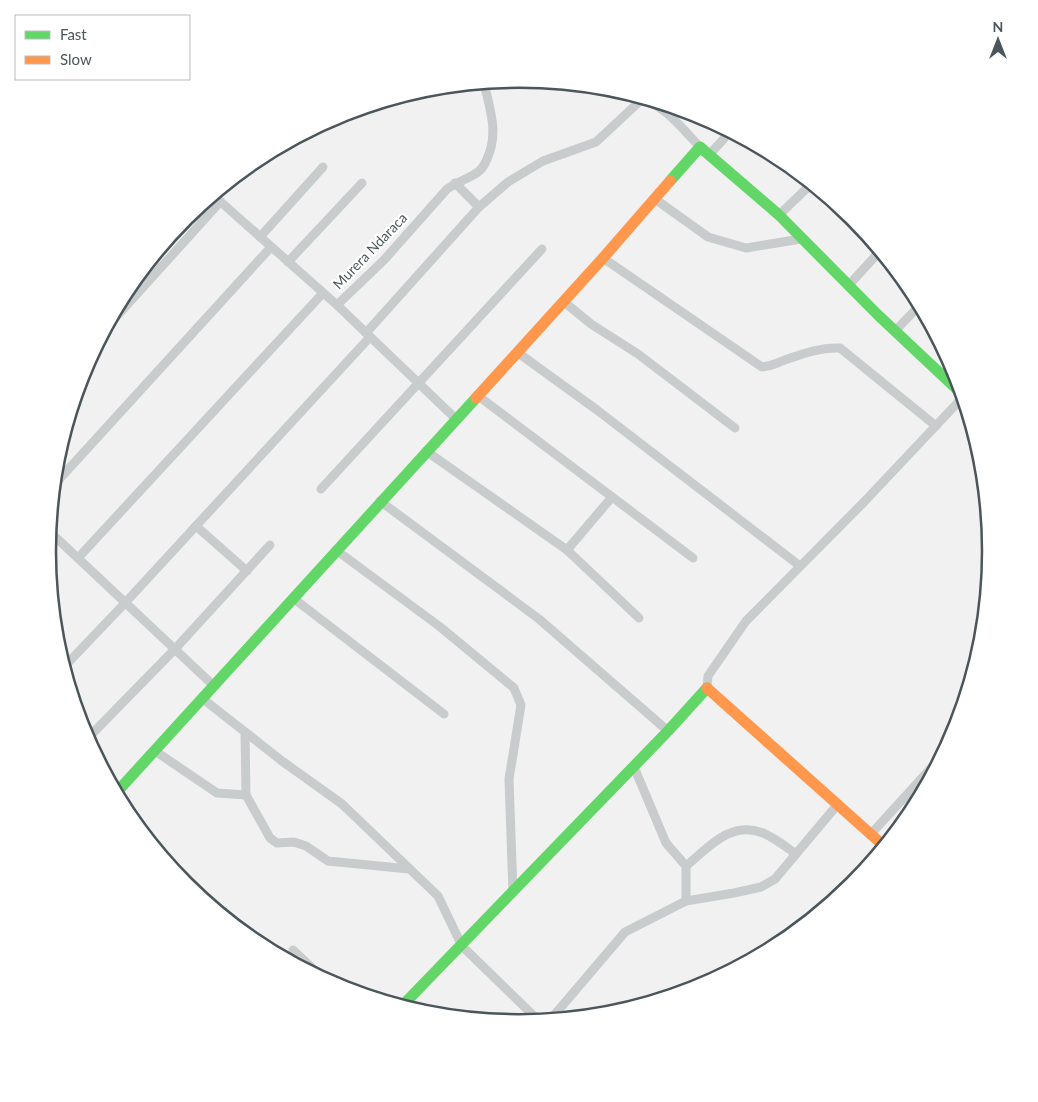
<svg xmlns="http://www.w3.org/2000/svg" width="1038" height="1102" font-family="Lato,sans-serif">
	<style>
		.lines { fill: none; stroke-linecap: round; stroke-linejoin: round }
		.street { stroke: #c9cccc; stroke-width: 9 }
		.fast { stroke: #63d668; stroke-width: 11 }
		.slow { stroke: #ff974d; stroke-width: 11 }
		.labels { text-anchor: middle; stroke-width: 4.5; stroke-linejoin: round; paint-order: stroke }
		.street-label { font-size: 14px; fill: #4a565c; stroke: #fff }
		.rim { fill: none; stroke: #4a565c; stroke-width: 2.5 }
	</style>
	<rect width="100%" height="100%" fill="#f1f1f1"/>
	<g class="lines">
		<g class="street">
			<path d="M709 155 730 132"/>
			<path d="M213 195 337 305 384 260 447 189C457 182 468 179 478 172 482 169 485 164 487 159 499 133 490 110 484 83"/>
			<path d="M216 198 223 187"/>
			<path d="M655 199 708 237 746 248 801 239"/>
			<path d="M479 207 508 182 543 161 596 142 640 101C660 99 686 133 700 147"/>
			<path d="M779 215 805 190 812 185"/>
			<path d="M260 237 323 167"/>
			<path d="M603 258 762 367C774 366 774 364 785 360 802 354 821 347 840 348L936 426"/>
			<path d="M288 262 362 183"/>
			<path d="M848 286 880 251"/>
			<path d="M563 301 591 324 638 354 735 428"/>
			<path d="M337 305 456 419"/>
			<path d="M107 327 220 202"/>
			<path d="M895 331 920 305"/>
			<path d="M366 333 479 207 455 183"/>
			<path d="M517 352 597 410 800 566"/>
			<path d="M477 395 693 558"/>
			<path d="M426 451 567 550 639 618"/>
			<path d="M54 485 271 247"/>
			<path d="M321 489 542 249"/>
			<path d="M380 501 539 619 668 731"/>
			<path d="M196 526 247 571"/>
			<path d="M49 531 214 686"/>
			<path d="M336 550 439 626 514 688 521 705 509 779 513 893"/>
			<path d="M567 550 612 497"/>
			<path d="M78 558 323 293"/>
			<path d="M293 598 444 714"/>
			<path d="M64 667 125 603 370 337"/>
			<path d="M707 688 708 676 746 621 864 502 963 397"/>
			<path d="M203 699 282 761 342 804 438 896 462 946 539 1021"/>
			<path d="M87 739 175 649 270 545"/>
			<path d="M155 751 217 793 246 795 245 732"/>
			<path d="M634 767 666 843 686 866V901"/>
			<path d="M246 795 270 838 277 843 294 842 306 846 328 861 409 869"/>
			<path d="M871 834 942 756"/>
			<path d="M686 866C709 847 731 820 763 833 775 838 786 847 796 854"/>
			<path d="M293 950 325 980"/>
			<path d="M551 1019 625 932 686 901 734 893 761 887 775 879 838 804"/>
		</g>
		<g class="fast">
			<path d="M670 181 700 147 779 215 878 315 961 393"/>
			<path d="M116 793 476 398"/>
			<path d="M402 1006 668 731 707 688"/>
		</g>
		<g class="slow">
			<path d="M476 398 603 258 670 181"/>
			<path d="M707 688 884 846"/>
		</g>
	</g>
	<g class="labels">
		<g class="street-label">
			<text transform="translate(370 251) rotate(-46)" y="5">Murera Ndaraca</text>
		</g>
	</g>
	<path d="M0 0H1038V1102H0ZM56 551a463 463 0 1 1 926 0a463 463 0 1 1-926 0Z" fill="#fff" fill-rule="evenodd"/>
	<path class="rim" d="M56 551a463 463 0 1 1 926 0a463 463 0 1 1-926 0Z"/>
	<rect x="15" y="15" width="175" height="65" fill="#ffffff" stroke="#b7bbbe"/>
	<rect x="25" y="31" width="25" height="8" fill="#63d668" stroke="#b7bbbe"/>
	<text x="60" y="40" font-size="15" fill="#4a565c">Fast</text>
	<rect x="25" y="56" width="25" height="8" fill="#ff974d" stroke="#b7bbbe"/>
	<text x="60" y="65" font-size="15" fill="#4a565c">Slow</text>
	<g transform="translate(998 40)" stroke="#ffffff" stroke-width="4" paint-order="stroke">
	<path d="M0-4L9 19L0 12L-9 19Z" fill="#4a565c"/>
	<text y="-8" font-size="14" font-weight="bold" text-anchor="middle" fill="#4a565c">N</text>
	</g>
</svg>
